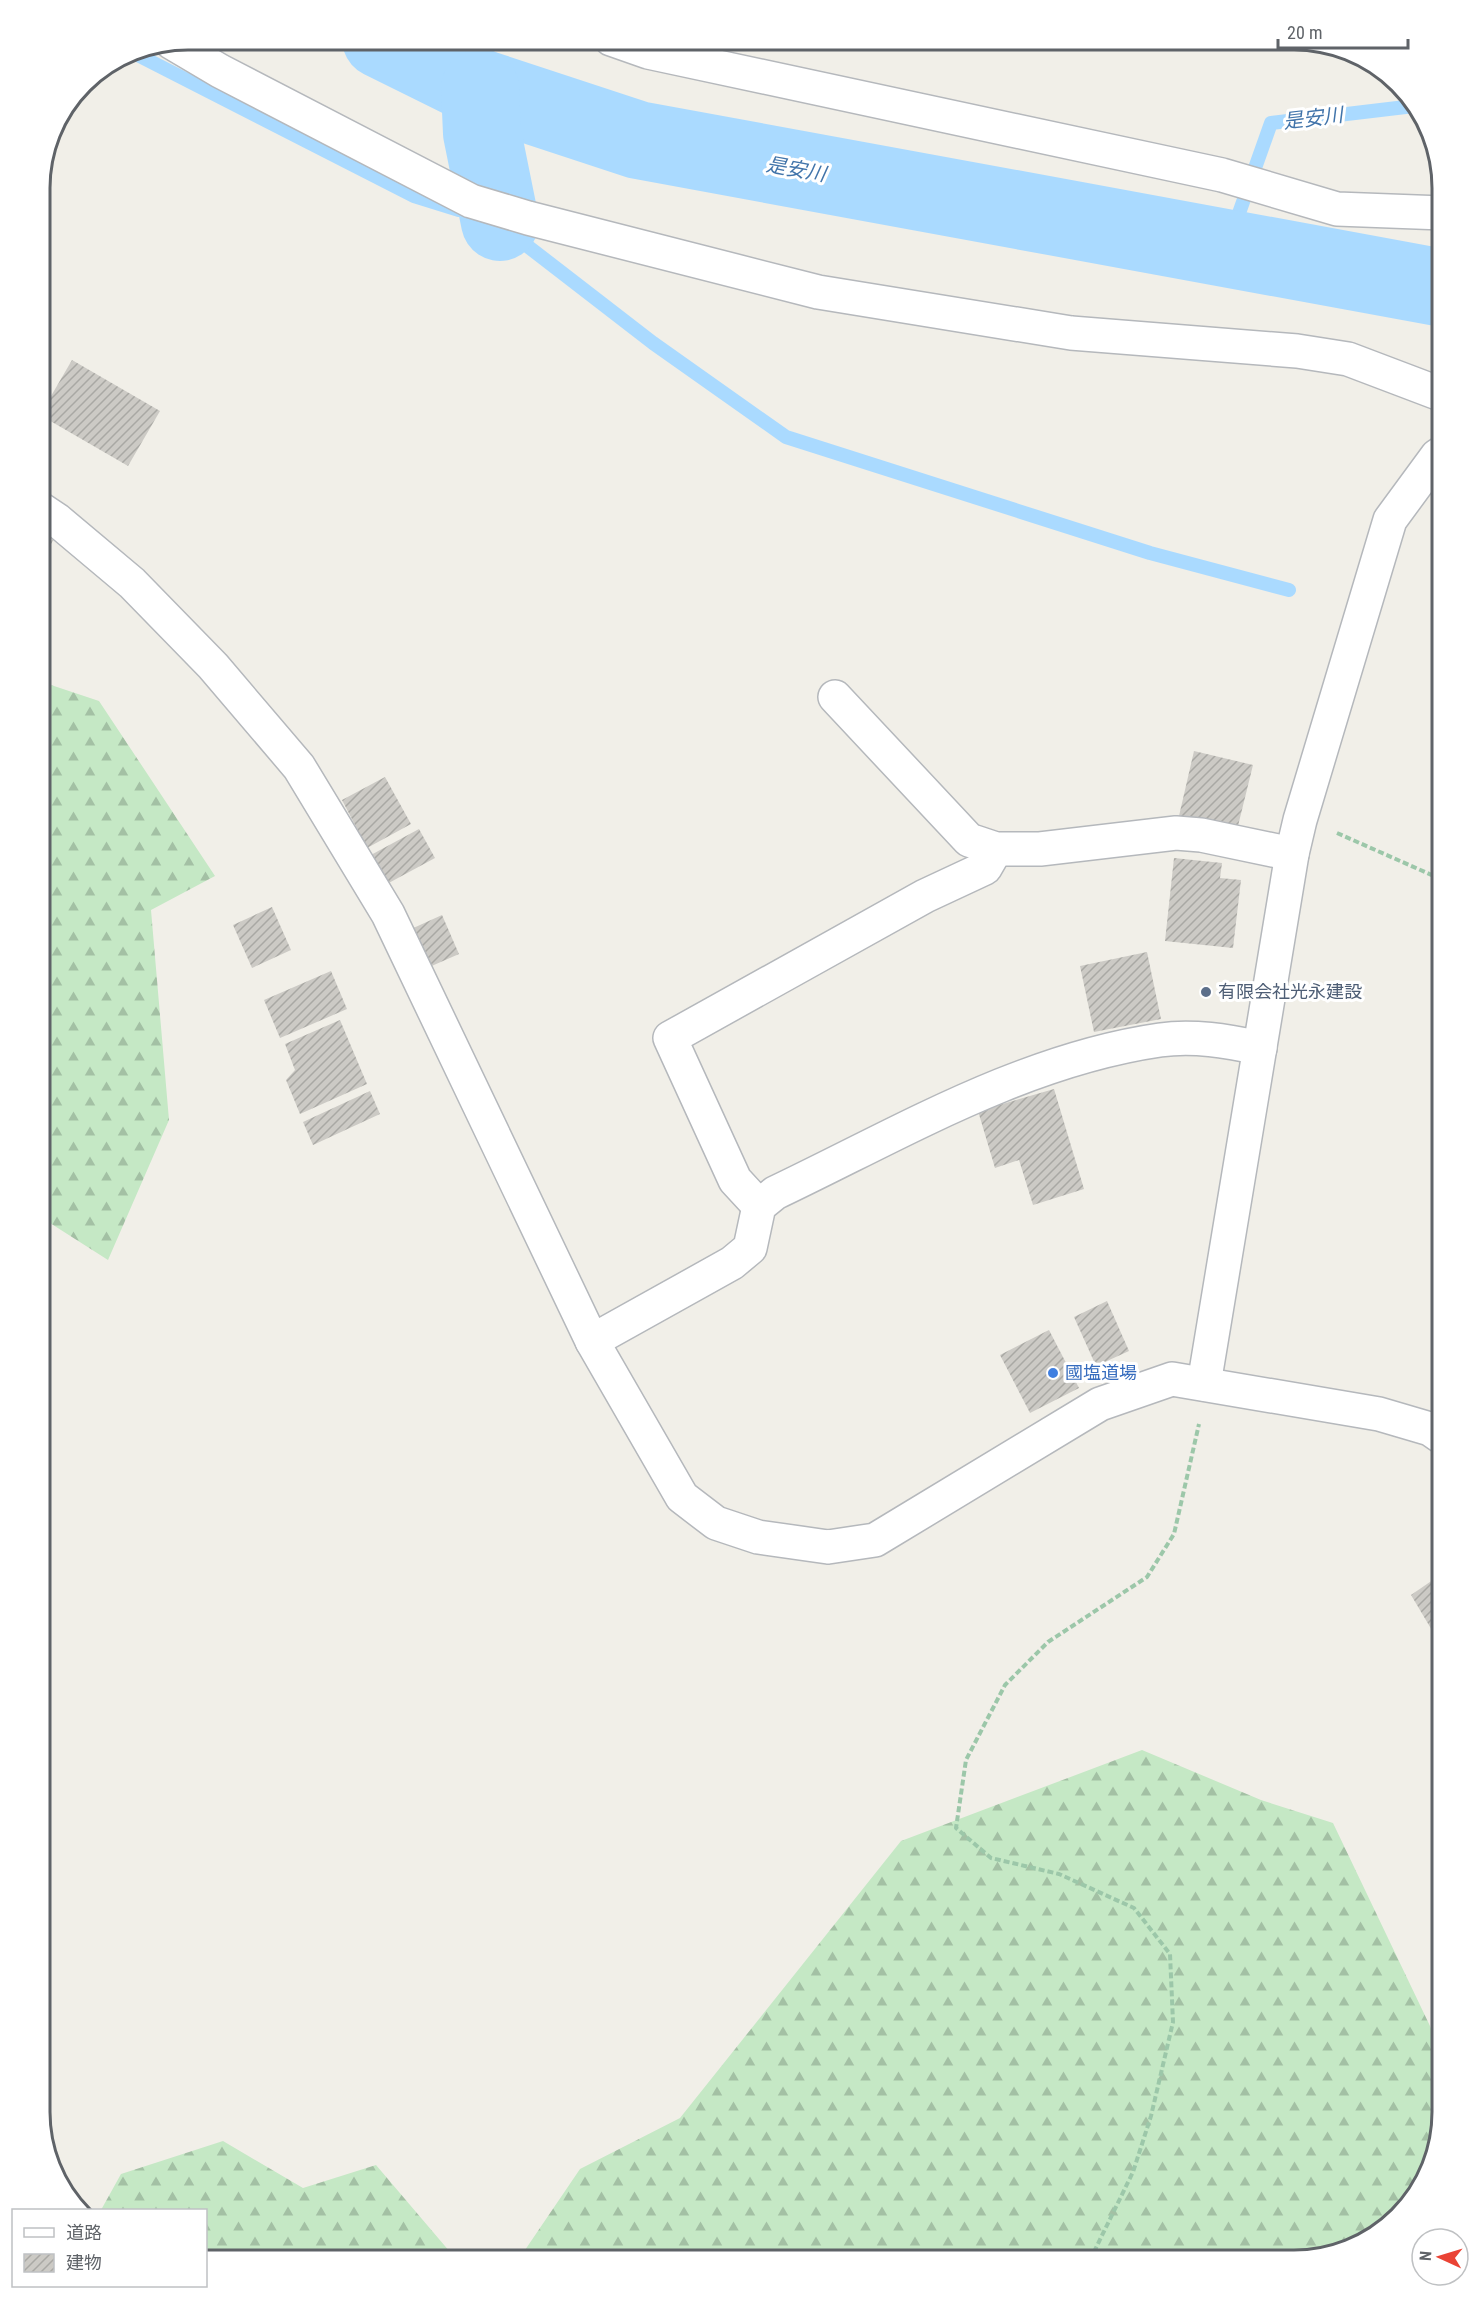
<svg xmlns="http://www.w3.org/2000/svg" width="1482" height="2299" font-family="'Roboto Condensed','Noto Sans JP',sans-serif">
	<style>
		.forest { fill: url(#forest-firs) }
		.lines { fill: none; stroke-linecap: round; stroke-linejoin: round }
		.stream { stroke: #aadaff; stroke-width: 14 }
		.river { stroke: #aadaff; stroke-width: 78 }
		.building { fill: url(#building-hatch) }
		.minor-casing { stroke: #b5b8bc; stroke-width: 36 }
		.path { stroke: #9cc7a9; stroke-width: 4; stroke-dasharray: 6 3; stroke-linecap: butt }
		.minor { stroke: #fff; stroke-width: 33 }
		.service-dot { fill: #5c6f8a; stroke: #fff; stroke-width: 2 }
		.shop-dot { fill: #3f7fe0; stroke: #fff; stroke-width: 2 }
		.labels { text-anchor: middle; stroke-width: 6; stroke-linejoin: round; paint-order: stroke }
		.service-label { font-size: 18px; fill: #4e5e75; stroke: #fff; text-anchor: start }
		.shop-label { font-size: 18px; fill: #366cbe; stroke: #fff; text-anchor: start }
		.water-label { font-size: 20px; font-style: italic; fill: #4174aa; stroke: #fff }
		.rim { fill: none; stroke: #5f6368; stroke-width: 3 }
	</style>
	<defs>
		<pattern id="forest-firs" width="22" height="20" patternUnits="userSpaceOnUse" patternTransform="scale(1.5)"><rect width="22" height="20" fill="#c5e8c5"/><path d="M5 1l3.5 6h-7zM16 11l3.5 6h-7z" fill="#a3c0a4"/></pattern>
		<pattern id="building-hatch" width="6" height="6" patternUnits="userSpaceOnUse" patternTransform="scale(1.5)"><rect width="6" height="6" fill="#cccac5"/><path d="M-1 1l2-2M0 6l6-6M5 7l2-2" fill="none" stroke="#a9a8a4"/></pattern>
	</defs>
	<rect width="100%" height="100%" fill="#f1efe8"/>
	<g class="forest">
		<path d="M39 681 99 701 215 876 151 910 169 1120 108 1260 39 1216Z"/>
		<path d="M1142 1750 1261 1800 1333 1823 1430 2026 1443 2062V2112L1418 2194 1360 2244 1294 2260H206V2210H101L121 2174 223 2141 303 2188 376 2165 456 2259 525 2250 580 2169 680 2118 901 1841Z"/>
	</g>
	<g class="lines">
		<g class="stream">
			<path d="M130 51 414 196 459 210"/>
			<path d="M495 221 653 343 786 437 1150 553 1289 590"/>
			<path d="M1227 247 1271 123 1414 106"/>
		</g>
		<g class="river">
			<path d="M381 39 480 88 638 140 1443 288"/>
			<path d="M480 88 482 133 500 222"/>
		</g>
	</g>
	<g class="building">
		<path d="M72 360 160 411 128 466 40 415Z"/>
		<path d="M39 534 53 540 39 569Z"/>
		<path d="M1194 751 1253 765 1237 830 1179 816Z"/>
		<path d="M385 777 411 824 367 848 342 800Z"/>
		<path d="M419 829 435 858 385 885 369 856Z"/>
		<path d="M1174 858 1222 863 1220 878 1241 880 1233 948 1165 941Z"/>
		<path d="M272 907 291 950 252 968 233 925Z"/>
		<path d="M442 915 459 954 427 968 409 930Z"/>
		<path d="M1147 952 1161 1019 1094 1032 1080 966Z"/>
		<path d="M331 971 347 1009 280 1038 264 1000Z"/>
		<path d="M340 1020 367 1084 300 1114 286 1080 295 1070 285 1044Z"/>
		<path d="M1054 1089 1084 1189 1033 1205 1019 1160 995 1168 978 1111Z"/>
		<path d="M370 1091 380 1114 313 1145 303 1122Z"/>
		<path d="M1107 1301 1129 1351 1096 1366 1074 1317Z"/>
		<path d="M1049 1330 1079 1388 1030 1413 1000 1355Z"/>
		<path d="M1443 1573V1627L1433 1632 1411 1595Z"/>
		<path d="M1443 1636V1663L1433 1643Z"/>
	</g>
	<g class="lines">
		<defs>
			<g id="minor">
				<path d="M611 39 648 52 1222 175 1337 209 1443 213"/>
				<path d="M171 42 220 71 471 201 528 218 818 292 1071 333 1297 351 1348 359 1443 395"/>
				<path d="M39 508 57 520 132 583 213 666 299 767 388 914 592 1341 682 1497 716 1523 758 1537 828 1547 875 1540 1100 1404 1172 1379 1379 1414 1430 1429 1443 1438"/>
				<path d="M835 697 969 840 996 849H1040L1176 833 1201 835 1292 854"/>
				<path d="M759 1206 735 1180 670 1038 925 896 985 868 996 849"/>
				<path d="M592 1341 732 1263 750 1248 759 1206 775 1193C899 1134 1022 1060 1160 1040 1193 1035 1227 1041 1260 1048"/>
				<path d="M1204 1384 1292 854 1300 820 1390 520 1437 456 1443 452"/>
			</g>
		</defs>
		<use href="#minor" class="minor-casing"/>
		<g class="path">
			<path d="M1337 833 1443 880"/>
			<path d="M1090 2260 1133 2172 1151 2116 1173 2022 1170 1954 1134 1908 1059 1874 991 1858 956 1828 966 1760 1005 1685 1048 1642 1147 1577 1174 1534 1199 1424"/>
		</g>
		<use href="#minor" class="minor"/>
	</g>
	<circle class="service-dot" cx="1206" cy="992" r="6"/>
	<circle class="shop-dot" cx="1053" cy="1373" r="6"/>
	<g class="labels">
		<g class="service-label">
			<text x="1218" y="998">有限会社光永建設</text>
		</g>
		<g class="shop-label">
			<text x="1065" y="1379">國塩道場</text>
		</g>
		<g class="water-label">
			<text transform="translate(1313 118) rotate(-7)" y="7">是安川</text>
			<text transform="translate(796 169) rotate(10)" y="7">是安川</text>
		</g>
	</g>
	<path d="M0 0H1482V2299H0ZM188 50H1294A138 138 0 0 1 1432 188V2112A138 138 0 0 1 1294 2250H188A138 138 0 0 1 50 2112V188A138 138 0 0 1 188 50Z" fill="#fff" fill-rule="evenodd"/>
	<path class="rim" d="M188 50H1294A138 138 0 0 1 1432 188V2112A138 138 0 0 1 1294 2250H188A138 138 0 0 1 50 2112V188A138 138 0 0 1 188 50Z"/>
	<rect x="12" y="2209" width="195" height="78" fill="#ffffff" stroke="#bfc1c3" stroke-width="1.5"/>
	<rect x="24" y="2228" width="30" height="9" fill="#ffffff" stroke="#bfc1c3" stroke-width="1.5"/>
	<text x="66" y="2239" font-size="18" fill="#5f6368">道路</text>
	<rect x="24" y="2254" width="30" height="18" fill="url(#building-hatch)" stroke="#bfc1c3" stroke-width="1.5"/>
	<text x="66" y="2269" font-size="18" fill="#5f6368">建物</text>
	<g transform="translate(1440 2257) rotate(274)"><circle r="28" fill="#ffffff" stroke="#bfc1c3" stroke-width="1.5"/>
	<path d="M0-4.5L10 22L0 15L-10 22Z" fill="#ea4335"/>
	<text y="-9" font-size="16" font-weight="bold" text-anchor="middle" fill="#5f6368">N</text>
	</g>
	<path d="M1278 39v9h130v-9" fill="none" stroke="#5f6368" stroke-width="3"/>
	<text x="1287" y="39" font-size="18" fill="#5f6368" stroke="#ffffff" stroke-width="4.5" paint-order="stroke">20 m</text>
</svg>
